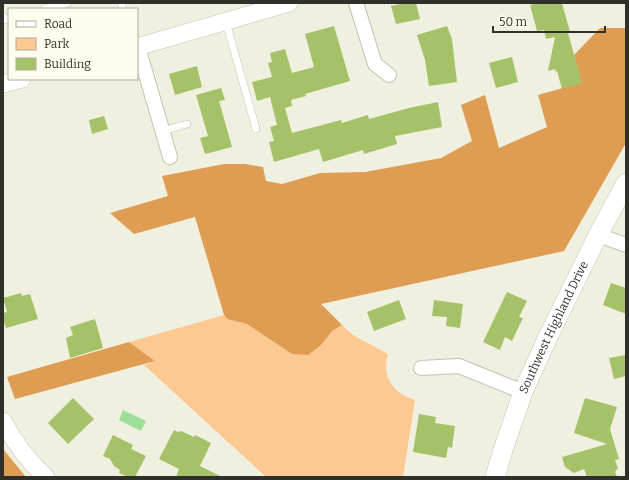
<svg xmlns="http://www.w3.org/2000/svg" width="629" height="480" font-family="Bitter,serif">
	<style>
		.green { fill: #fdc992 }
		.forest { fill: #de9d53 }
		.water { fill: #9cdf97 }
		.building { fill: #a5c269 }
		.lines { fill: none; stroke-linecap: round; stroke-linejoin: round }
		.service-casing { stroke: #c4c3b4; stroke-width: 8 }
		.minor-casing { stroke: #c4c3b4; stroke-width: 16 }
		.tertiary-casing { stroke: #c4c3b4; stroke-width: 18 }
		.secondary-casing { stroke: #c4c3b4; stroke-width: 20 }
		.service { stroke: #fff; stroke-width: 7 }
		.minor { stroke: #fff; stroke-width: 14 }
		.tertiary { stroke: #fff; stroke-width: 17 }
		.secondary { stroke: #fff; stroke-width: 19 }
		.labels { text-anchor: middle; stroke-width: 3; stroke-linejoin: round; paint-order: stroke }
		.street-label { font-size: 12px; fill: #30302a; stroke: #fefded }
	</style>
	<rect width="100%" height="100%" fill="#f0f0e0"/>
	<path class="green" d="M224 315 227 319 247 324 292 354 321 345 332 331 342 325 353 335 388 354C381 377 393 393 415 400L403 477H266L144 365 155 361 129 342Z"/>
	<g class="forest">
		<path d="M600 28H626V143L564 251 321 304 342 325 332 331 321 345 308 355 292 354 247 324 227 319 224 315 195 217 134 234 110 213 168 196 162 176 224 164H245L263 167 266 181 282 184 320 173 365 172 441 158 472 141 461 105 485 95 499 148 547 127 538 95 581 83 574 55Z"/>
		<path d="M129 342 155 361 15 399 7 377Z"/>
		<path d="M3 449 26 477H3Z"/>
	</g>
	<path class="water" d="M123 410 146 421 141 431 119 420Z"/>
	<g class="building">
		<path d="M405 3H416L420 19 396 24 391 6Z"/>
		<path d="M538 3H562L570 32 568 33 582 83 562 89 557 71 556 72 555 69 548 71 555 37 546 39 544 30 537 31 530 5Z"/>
		<path d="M334 26 350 81 305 94 306 96 291 100 292 106 285 108 292 133 341 120 342 123 368 115 369 119 409 108 438 102 442 127 395 136 397 144 364 154 363 150 323 162 319 149 274 162 269 142 274 141 270 127 277 125 270 97 257 101 252 82 272 77 268 63 272 62 270 53 285 49 292 73 314 67 305 34Z"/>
		<path d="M447 26 452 39 457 82 429 86 425 60 417 35Z"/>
		<path d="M512 57 518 82 496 88 489 63Z"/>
		<path d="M197 66 202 87 175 95 169 74Z"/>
		<path d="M221 88 225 100 219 101 232 147 205 154 200 138 208 136 196 95Z"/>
		<path d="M104 116 108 129 92 134 89 120Z"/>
		<path d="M611 283 626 288V314L603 305Z"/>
		<path d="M507 292 527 301 519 317 523 318 512 341 505 337 500 350 483 342Z"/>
		<path d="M21 293 22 296 30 294 38 319 6 328 3 319V313L7 312 3 298Z"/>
		<path d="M399 300 406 319 374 331 367 312Z"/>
		<path d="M434 300 463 304 460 328 446 326 447 317 432 316Z"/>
		<path d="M95 319 103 348 70 358 66 338 73 335 70 327Z"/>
		<path d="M626 355V376L614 379 609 358Z"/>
		<path d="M73 398 94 419 68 444 48 423Z"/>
		<path d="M585 398 617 407 610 429 619 459 615 460 618 468 615 472 617 477H587L584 469 574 473 565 467 562 457 607 444 574 433Z"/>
		<path d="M419 414 436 417 435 423 455 426 452 448 448 447 446 458 413 452Z"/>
		<path d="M174 430 178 432 181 431 194 437 195 435 211 443 200 466 222 477H176L179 469 159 459Z"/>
		<path d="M113 435 133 445 131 449 146 456 135 477H128L119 473 120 470 114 466 110 459 103 456Z"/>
	</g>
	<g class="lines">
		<defs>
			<g id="service">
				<path d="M121 3 123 9"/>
				<path d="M44 9 67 3"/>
				<path d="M3 16 4 20 9 18"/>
				<path d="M226 22 256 129"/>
				<path d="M162 131 187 124"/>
			</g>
			<g id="minor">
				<path d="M356 3 375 64 389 75"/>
				<path d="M138 47 170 157"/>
				<path d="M598 235 626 245"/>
				<path d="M421 368 459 366 523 392"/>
			</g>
			<g id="tertiary">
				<path d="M137 47 289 3"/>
				<path d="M3 84 22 79"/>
				<path d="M3 421C14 442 28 461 46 477"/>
			</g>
			<g id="secondary">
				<path id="s1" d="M495 477 503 450 523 392 547 339 598 235 626 183"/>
			</g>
		</defs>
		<use href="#service" class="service-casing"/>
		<use href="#minor" class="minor-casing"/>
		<use href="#tertiary" class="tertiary-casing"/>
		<use href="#secondary" class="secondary-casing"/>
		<use href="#service" class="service"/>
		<use href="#minor" class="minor"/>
		<use href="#tertiary" class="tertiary"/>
		<use href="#secondary" class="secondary"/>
	</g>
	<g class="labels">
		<g class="street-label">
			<text dy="4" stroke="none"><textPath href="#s1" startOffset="161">Southwest Highland Drive</textPath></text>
		</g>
	</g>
	<rect width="629" height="480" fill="none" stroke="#30302a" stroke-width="8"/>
	<rect x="8" y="8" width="130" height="72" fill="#fefded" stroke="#acab9f"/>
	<rect x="16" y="21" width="20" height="6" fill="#ffffff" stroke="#acab9f"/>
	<text x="44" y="28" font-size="12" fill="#30302a">Road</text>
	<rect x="16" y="38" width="20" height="12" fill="#fdc992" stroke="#acab9f"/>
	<text x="44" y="48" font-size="12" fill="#30302a">Park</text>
	<rect x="16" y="58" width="20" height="12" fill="#a5c269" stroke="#acab9f"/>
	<text x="44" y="68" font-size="12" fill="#30302a">Building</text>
	<path d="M493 26v6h112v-6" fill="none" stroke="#30302a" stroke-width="2"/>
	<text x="499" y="26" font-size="12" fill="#30302a" stroke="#fefded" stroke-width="3" paint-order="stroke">50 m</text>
</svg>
